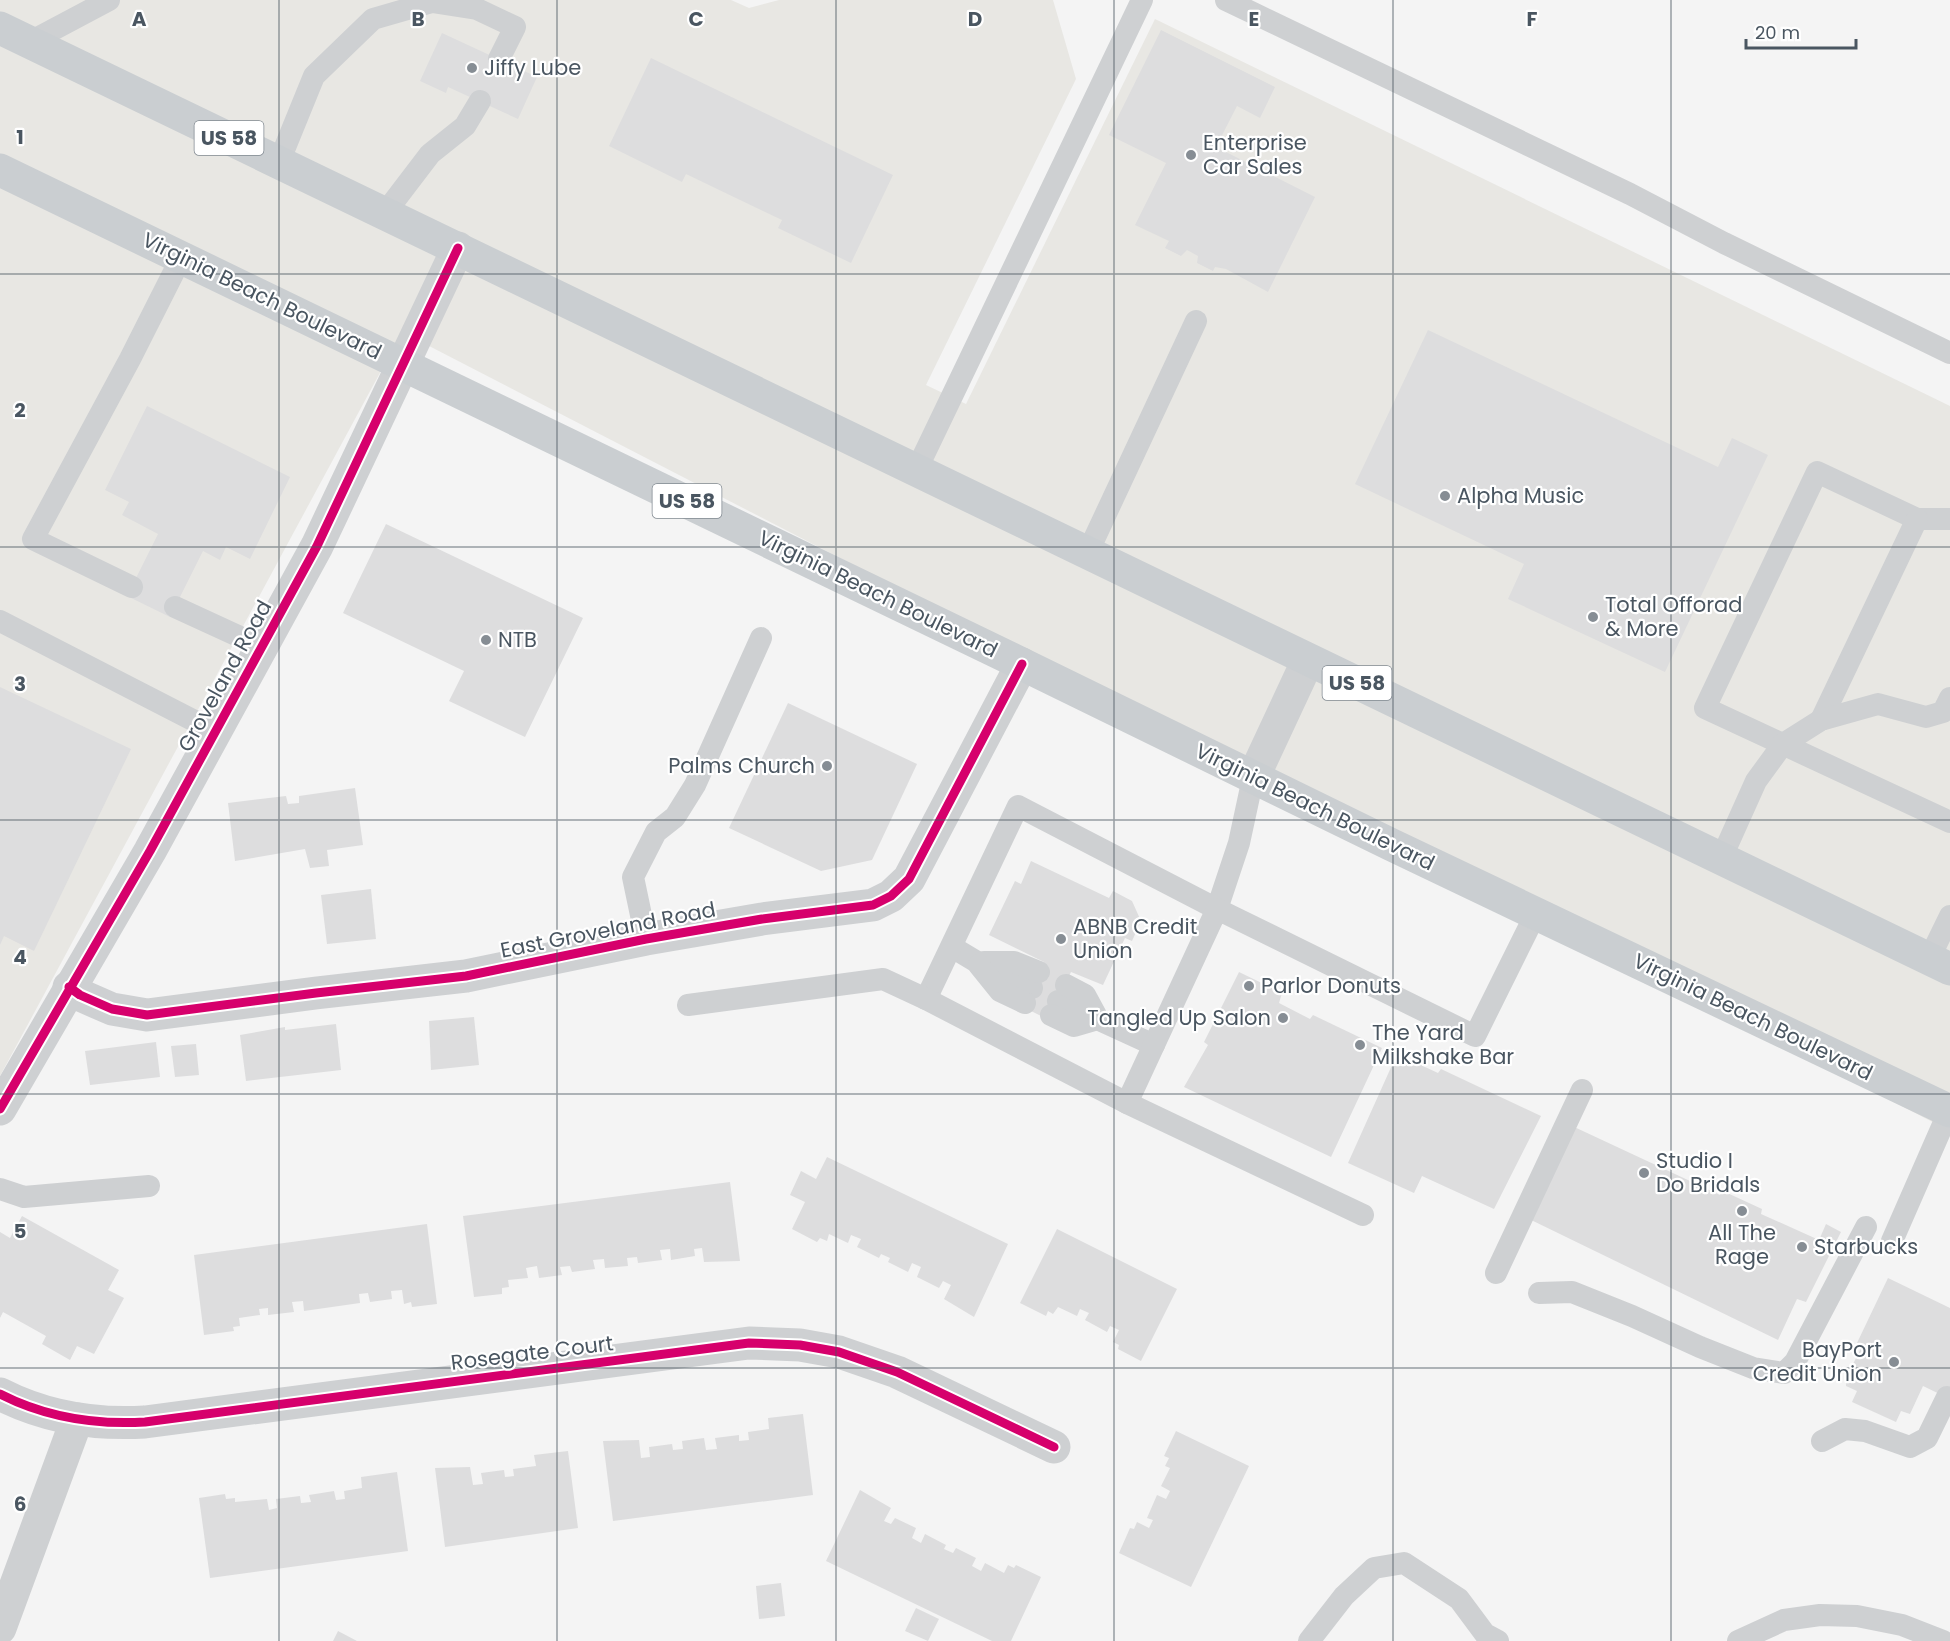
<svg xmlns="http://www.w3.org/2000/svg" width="1950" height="1641" font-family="Poppins,sans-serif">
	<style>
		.commercial { fill: #e8e7e3 }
		.building { fill: #ddddde }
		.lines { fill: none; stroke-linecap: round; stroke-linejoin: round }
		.lane { stroke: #ced0d2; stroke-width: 22 }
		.street { stroke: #ced0d2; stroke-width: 33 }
		.primary { stroke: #caced1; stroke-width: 33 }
		.cycleway-casing { stroke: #fff; stroke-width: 13 }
		.cycleway { stroke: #d6006c; stroke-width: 9 }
		.grid { fill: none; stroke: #4a5661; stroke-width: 1.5; stroke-opacity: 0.55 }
		.poi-dot { fill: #868d94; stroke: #fff; stroke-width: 2 }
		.labels { text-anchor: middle; stroke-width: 4.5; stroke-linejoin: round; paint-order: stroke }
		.shield { fill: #fff; stroke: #808990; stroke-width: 1.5 }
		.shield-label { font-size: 20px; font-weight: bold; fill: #4a5661 }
		.poi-label { font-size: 21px; fill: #4a5661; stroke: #fff; text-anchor: start }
		.street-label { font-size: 21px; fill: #4a5661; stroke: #fff }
		.grid-label { font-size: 20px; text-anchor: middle; font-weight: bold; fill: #4a5661; stroke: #fff; stroke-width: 4.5; stroke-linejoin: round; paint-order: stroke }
	</style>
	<rect width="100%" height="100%" fill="#f4f4f4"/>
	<path class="commercial" d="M0 0H731L749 8 779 0H1053L1076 79 926 385 966 404 1155 19 1950 406V1131L402 332 0 1076Z"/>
	<g class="building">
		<path d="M1161 30 1275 87 1260 118 1237 106 1216 147 1315 197 1268 292 1226 269 1215 267 1213 271 1197 263 1198 256 1187 250 1181 256 1165 248 1169 241 1135 225 1166 163 1109 135Z"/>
		<path d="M442 33 537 77 518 119 448 87 446 93 420 81Z"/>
		<path d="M651 58 893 175 851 263 778 228 782 220 686 174 682 182 609 146Z"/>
		<path d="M1428 330 1718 467 1732 438 1768 455 1665 672 1508 599 1524 564 1355 484Z"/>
		<path d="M147 406 290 477 250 559 226 547 220 560 203 551 170 617 127 596 158 534 122 515 129 502 105 490Z"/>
		<path d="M386 524 583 618 525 737 449 701 464 671 343 613Z"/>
		<path d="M0 687 131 749 34 951 4 936 0 945Z"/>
		<path d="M788 703 917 764 872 860 821 871 729 828Z"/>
		<path d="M355 788 363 845 327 850 329 866 310 868 305 849 235 861 228 803 286 796 288 804 299 803V796Z"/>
		<path d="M1031 861 1109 898 1113 891 1132 901 1141 921 1132 941 1125 938 1103 985 1071 972 1049 1020 1023 1007 1044 962 989 935 1015 881 1021 884Z"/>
		<path d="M371 889 376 939 327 944 321 895Z"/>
		<path d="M1239 972 1282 993 1279 1003 1310 1019 1313 1015 1382 1048 1331 1157 1184 1087 1208 1045 1204 1042Z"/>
		<path d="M474 1017 479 1065 431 1070 429 1021Z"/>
		<path d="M336 1024 341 1070 246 1081 240 1035 285 1027V1030Z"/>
		<path d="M156 1042 160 1077 90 1085 85 1051Z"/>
		<path d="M196 1044 199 1075 175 1077 171 1046Z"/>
		<path d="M1397 1054 1438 1073 1441 1069 1541 1116 1494 1209 1422 1176 1414 1193 1348 1163Z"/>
		<path d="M1570 1125 1720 1195 1723 1191 1762 1209 1761 1214 1819 1240 1826 1224 1841 1232 1806 1302 1797 1299 1778 1340 1527 1218Z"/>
		<path d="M827 1157 1008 1244 974 1317 944 1299 951 1285 943 1281 939 1288 917 1277 921 1267 912 1263 908 1272 888 1262 890 1258 881 1254 879 1258 857 1247 861 1239 851 1235 848 1243 829 1234 827 1241 820 1238 817 1242 792 1229 805 1202 790 1195 801 1171 816 1179Z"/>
		<path d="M730 1182 740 1261 704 1262 702 1248 694 1249 695 1256 671 1260 670 1249 660 1250 662 1260 638 1263 637 1257 627 1258 628 1266 605 1268 604 1259 593 1260 595 1269 572 1272 570 1266 560 1267 562 1275 539 1278 537 1266 526 1268 528 1278 508 1280 509 1287 502 1288V1294L474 1297 463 1216Z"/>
		<path d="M22 1216 119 1270 108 1290 124 1298 94 1354 77 1346 70 1360 42 1344 46 1336 3 1312 0 1318V1232L10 1238Z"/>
		<path d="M427 1224 437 1304 412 1307 411 1302 404 1304 402 1290 391 1291 392 1299 370 1302 368 1293 359 1294 360 1303 304 1311 303 1301 292 1302 294 1312 268 1315V1308L259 1309 260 1315 239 1318 240 1326 233 1327 234 1331 204 1335 194 1255Z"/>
		<path d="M1057 1229 1177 1289 1141 1361 1118 1349 1119 1345 1113 1342 1119 1330 1110 1326 1107 1332 1085 1320 1089 1313 1080 1309 1077 1316 1058 1307 1053 1314 1048 1311 1046 1316 1020 1303Z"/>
		<path d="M1888 1278 1950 1308V1399L1923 1386 1910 1414 1901 1411 1896 1422 1852 1402 1857 1391 1846 1386V1378L1862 1346 1857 1343Z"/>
		<path d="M803 1414 813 1495 613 1521 603 1441 639 1440 641 1458 650 1457 649 1447 672 1444 673 1450 683 1449 682 1441 704 1438 706 1450 717 1449 715 1438 739 1435V1441L749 1440 748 1432 769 1429 768 1418Z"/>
		<path d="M1176 1431 1249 1466 1191 1587 1119 1553 1130 1528 1134 1529 1137 1522 1149 1528 1153 1520 1147 1518 1157 1495 1166 1499 1170 1491 1161 1486 1170 1468 1165 1466 1169 1458 1164 1456Z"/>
		<path d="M568 1451 578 1528 445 1547 435 1468 470 1467 473 1485 483 1484 481 1473 504 1470 505 1477 514 1476 513 1469 536 1466 534 1455Z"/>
		<path d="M397 1472 408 1551 210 1578 199 1498 225 1494 226 1499 235 1498V1502L267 1499 269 1510 277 1508 276 1499 300 1496 301 1503 311 1502 309 1495 334 1491 336 1500 345 1499 344 1491 362 1488 361 1477Z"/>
		<path d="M860 1490 891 1508 884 1521 891 1524 895 1518 916 1528 912 1538 921 1543 925 1534 946 1545 944 1549 953 1553 956 1548 976 1558 972 1566 981 1571 985 1563 1004 1573 1008 1565 1014 1568 1016 1565 1041 1577 1011 1641H992L826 1561Z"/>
		<path d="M781 1583 785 1616 759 1619 756 1586Z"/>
		<path d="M916 1608 939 1619 928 1641 905 1631Z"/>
		<path d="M338 1631 357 1641H333Z"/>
	</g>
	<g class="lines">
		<g class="lane">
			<path d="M1226 0 1630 194 1724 243 1950 353"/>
			<path d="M30 42 109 0"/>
			<path d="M279 162 314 76 373 19 432 2 477 9 515 27 499 59"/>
			<path d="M385 213 430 154 465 126 480 101"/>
			<path d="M917 469 1142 0"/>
			<path d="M1950 519H1917L1817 472 1705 708 1950 822"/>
			<path d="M1088 552 1196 321"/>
			<path d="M132 587 33 539 130 359 181 258"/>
			<path d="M175 607 262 647"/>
			<path d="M0 621 216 732"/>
			<path d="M1821 720 1917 519"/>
			<path d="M1721 859 1756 781 1783 744 1821 720 1878 704 1926 717 1943 712 1950 698"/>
			<path d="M646 939 633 877 656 832 675 817 695 785 761 638"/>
			<path d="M952 947 977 962 1032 988"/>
			<path d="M1929 959 1950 916"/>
			<path d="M984 962H1014L1039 972"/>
			<path d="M979 965 1000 991 1025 1003"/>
			<path d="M926 999 1018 806 1217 909 1239 843 1253 778"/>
			<path d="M1058 1001 1154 1045"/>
			<path d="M688 1005 883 979 926 999 1127 1103 1217 909 1475 1036 1536 913"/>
			<path d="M1051 1015 1074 1026 1098 1019 1085 995 1066 985"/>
			<path d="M1127 1103 1363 1215"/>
			<path d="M0 1189 24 1197 149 1186"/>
			<path d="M1892 1241 1949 1111"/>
			<path d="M1496 1273 1582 1090"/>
			<path d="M1539 1293 1572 1292 1632 1316 1700 1347 1753 1368 1784 1373 1795 1362 1866 1227"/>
			<path d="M1822 1441 1845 1429 1865 1431 1910 1447 1927 1438 1947 1397"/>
			<path d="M1309 1641 1344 1596 1374 1568 1404 1563 1459 1599 1485 1634 1498 1641"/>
			<path d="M1738 1641 1784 1620 1820 1615 1857 1616 1902 1625 1943 1641"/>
		</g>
		<g class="street">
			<path d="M1253 778 1308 660"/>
			<path d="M69 987 80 995 112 1009 147 1015 316 993 466 976 646 939 762 919 873 905 891 896 909 879 1022 664"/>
			<path d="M0 1109 150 851 317 546 458 248"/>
			<path d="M0 1394C45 1417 95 1425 145 1422L749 1343 800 1345 839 1352 897 1372 1054 1447"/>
			<path d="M0 1628 77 1419"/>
		</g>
		<g class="primary">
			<path d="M0 28 1950 969"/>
			<path d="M0 170 1022 664 1392 845 1950 1111"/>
		</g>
		<defs>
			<g id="cycleway">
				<path d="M69 987 80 995 112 1009 147 1015 316 993 466 976 646 939 762 919 873 905 891 896 909 879 1022 664"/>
				<path d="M0 1109 150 851 317 546 458 248"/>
				<path d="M0 1394C45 1417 95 1425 145 1422L749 1343 800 1345 839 1352 897 1372 1054 1447"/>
			</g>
		</defs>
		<use href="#cycleway" class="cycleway-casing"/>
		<use href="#cycleway" class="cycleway"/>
	</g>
	<path class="grid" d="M279 0V1641M557 0V1641M836 0V1641M1114 0V1641M1393 0V1641M1671 0V1641M0 274H1950M0 547H1950M0 820H1950M0 1094H1950M0 1368H1950"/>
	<g class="poi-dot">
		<circle cx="472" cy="68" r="6"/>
		<circle cx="1191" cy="155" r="6"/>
		<circle cx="1445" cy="496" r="6"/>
		<circle cx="1593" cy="617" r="6"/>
		<circle cx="486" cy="640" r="6"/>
		<circle cx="827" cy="766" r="6"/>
		<circle cx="1061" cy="939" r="6"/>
		<circle cx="1249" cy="986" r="6"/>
		<circle cx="1283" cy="1018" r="6"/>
		<circle cx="1360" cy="1045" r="6"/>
		<circle cx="1644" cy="1173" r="6"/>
		<circle cx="1742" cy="1211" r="6"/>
		<circle cx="1802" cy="1247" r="6"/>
		<circle cx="1894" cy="1362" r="6"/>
	</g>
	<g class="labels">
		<g class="shield">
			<rect x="194.5" y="121" width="69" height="34" rx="4.5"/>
			<rect x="652.5" y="484" width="69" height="34" rx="4.5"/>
			<rect x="1322.5" y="666" width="69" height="34" rx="4.5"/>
		</g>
		<g class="shield-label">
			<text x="229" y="145">US 58</text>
			<text x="687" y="508">US 58</text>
			<text x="1357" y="690">US 58</text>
		</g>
		<g class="poi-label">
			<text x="484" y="75">Jiffy Lube</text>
			<text x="1203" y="150">Enterprise<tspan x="1203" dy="24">Car Sales</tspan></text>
			<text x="1457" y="503">Alpha Music</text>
			<text x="1605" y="612">Total Offorad<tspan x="1605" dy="24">&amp; More</tspan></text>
			<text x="498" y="647">NTB</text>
			<text x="815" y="773" text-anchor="end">Palms Church</text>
			<text x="1073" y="934">ABNB Credit<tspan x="1073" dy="24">Union</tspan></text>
			<text x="1261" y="993">Parlor Donuts</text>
			<text x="1271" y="1025" text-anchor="end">Tangled Up Salon</text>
			<text x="1372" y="1040">The Yard<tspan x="1372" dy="24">Milkshake Bar</tspan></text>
			<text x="1656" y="1168">Studio I<tspan x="1656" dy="24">Do Bridals</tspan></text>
			<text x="1742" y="1240" text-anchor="middle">All The<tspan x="1742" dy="24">Rage</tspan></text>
			<text x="1814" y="1254">Starbucks</text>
			<text x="1882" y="1357" text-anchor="end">BayPort<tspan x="1882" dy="24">Credit Union</tspan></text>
		</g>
		<g class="street-label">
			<text transform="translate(262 296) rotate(26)" y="7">Virginia Beach Boulevard</text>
			<text transform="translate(878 594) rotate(26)" y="7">Virginia Beach Boulevard</text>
			<text transform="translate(225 676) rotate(-61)" y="7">Groveland Road</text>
			<text transform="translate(1315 807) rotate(26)" y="7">Virginia Beach Boulevard</text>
			<text transform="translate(608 930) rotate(-11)" y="7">East Groveland Road</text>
			<text transform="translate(1753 1017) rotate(26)" y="7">Virginia Beach Boulevard</text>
			<text transform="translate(532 1353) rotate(-7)" y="7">Rosegate Court</text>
		</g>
	</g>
	<g class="grid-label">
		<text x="139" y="26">A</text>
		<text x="418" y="26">B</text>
		<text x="696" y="26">C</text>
		<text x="975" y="26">D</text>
		<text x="1254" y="26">E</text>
		<text x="1532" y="26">F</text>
		<text x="20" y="144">1</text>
		<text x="20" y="417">2</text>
		<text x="20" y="691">3</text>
		<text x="20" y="964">4</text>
		<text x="20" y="1238">5</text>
		<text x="20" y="1511">6</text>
	</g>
	<path d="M1746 39v9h110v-9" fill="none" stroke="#4a5661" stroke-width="3"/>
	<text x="1755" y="39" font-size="18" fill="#4a5661" stroke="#ffffff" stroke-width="4.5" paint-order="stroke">20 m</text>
</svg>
